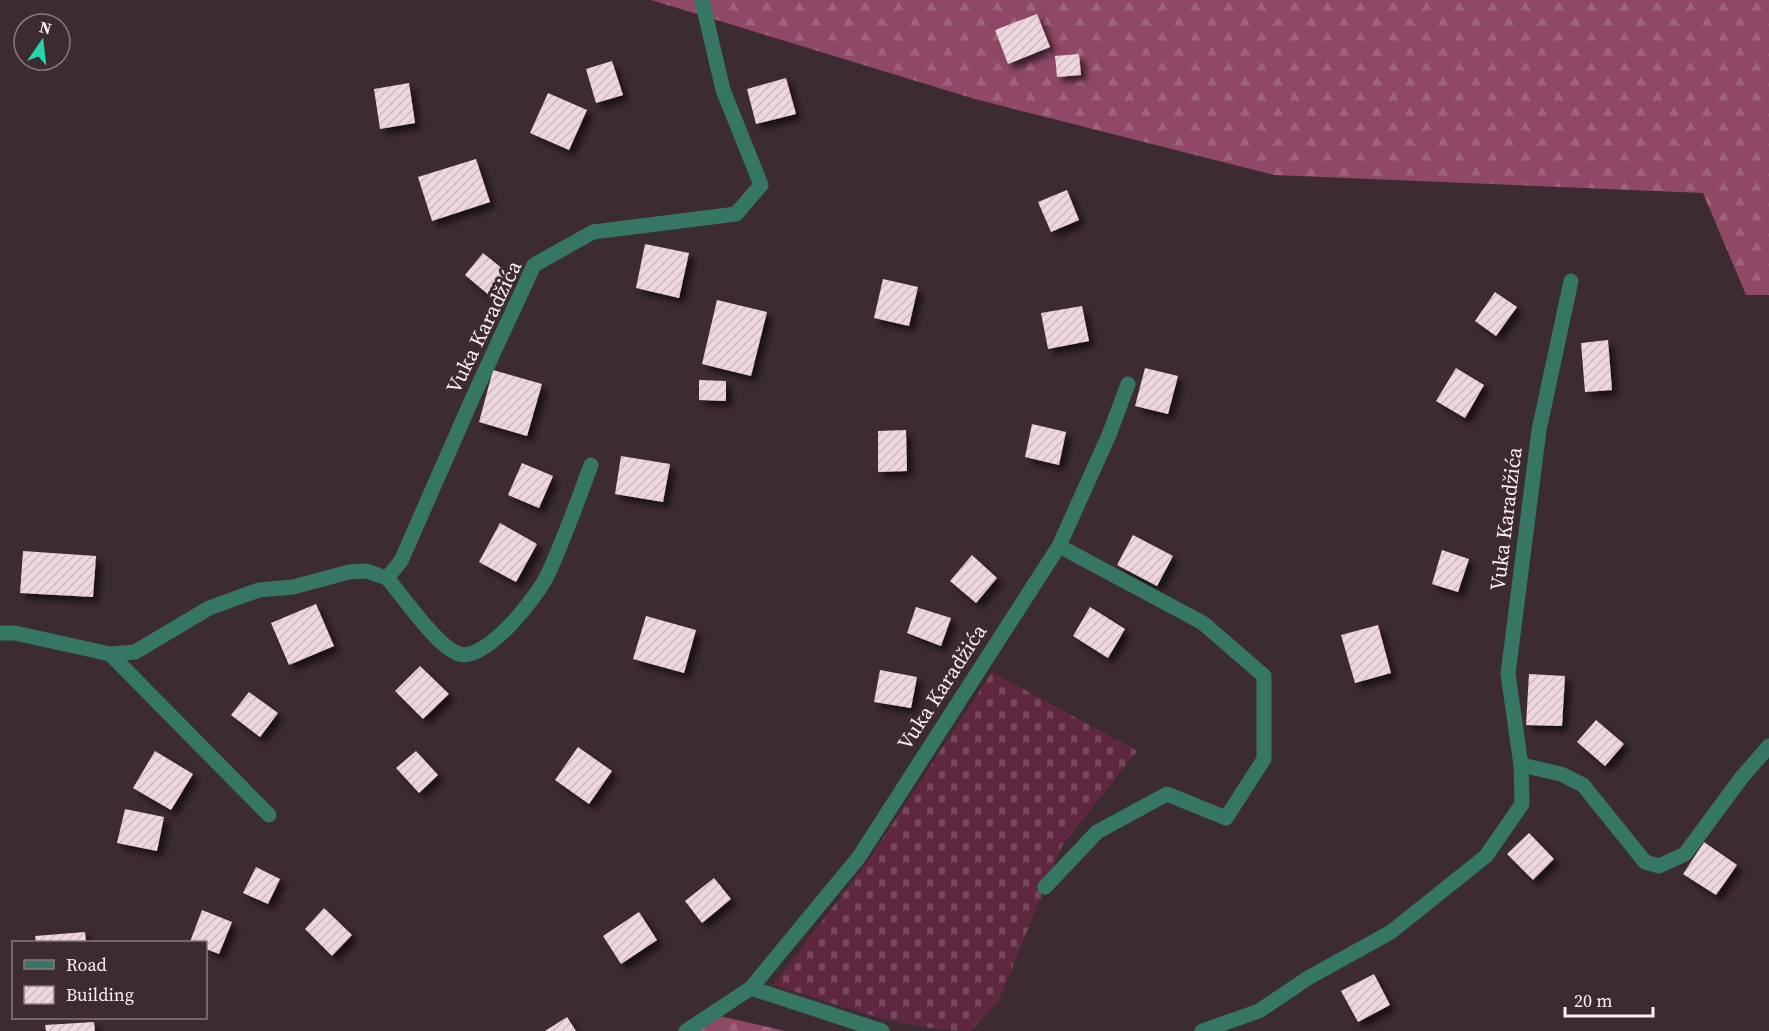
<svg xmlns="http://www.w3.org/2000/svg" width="1769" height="1031" font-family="'Source Serif 4',serif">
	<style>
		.forest { fill: url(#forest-firs) }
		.cemetery { fill: url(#cemetery-stones) }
		.building { fill: url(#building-hatch); filter: url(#shadow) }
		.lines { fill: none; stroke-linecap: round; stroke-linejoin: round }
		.minor { stroke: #357664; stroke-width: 15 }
		.labels { text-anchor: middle; stroke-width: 6; stroke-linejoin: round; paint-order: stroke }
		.street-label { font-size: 21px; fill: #faeef2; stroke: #3d2b32 }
	</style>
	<defs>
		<pattern id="forest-firs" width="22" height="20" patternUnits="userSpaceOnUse" patternTransform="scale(1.5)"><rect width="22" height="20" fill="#8f4866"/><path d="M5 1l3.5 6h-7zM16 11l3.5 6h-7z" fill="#a0637c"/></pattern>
		<pattern id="cemetery-stones" width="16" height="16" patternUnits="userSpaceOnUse" patternTransform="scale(1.5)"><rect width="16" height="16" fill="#5f2740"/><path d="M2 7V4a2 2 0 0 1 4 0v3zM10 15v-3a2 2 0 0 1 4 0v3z" fill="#77475c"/></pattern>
		<pattern id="building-hatch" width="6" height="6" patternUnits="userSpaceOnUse" patternTransform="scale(1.5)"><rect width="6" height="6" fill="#edd6de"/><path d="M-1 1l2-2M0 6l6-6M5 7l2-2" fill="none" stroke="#cdb9c0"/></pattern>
		<filter id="shadow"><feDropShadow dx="5.5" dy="5.5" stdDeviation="3" flood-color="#0009"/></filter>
	</defs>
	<rect width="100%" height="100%" fill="#3d2b32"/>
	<g class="forest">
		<path d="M651 0H1769V295H1746L1703 193 1274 175 975 99Z"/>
		<path d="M719 1016 786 1031H697Z"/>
	</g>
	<path class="cemetery" d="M992 672 1137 751 1062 846 999 1000 971 1031C903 1031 837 1004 773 985L868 861Z"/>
	<g class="building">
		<path d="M1037 14 1050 47 1008 64 995 30Z"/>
		<path d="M1079 54 1081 75 1057 77 1055 56Z"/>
		<path d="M612 61 623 95 596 103 586 69Z"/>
		<path d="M786 78 796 114 756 124 747 89Z"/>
		<path d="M409 83 415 123 380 129 374 89Z"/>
		<path d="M548 93 587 110 569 150 530 133Z"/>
		<path d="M476 159 490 202 432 221 418 177Z"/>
		<path d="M1067 190 1079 220 1051 232 1038 202Z"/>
		<path d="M645 244 689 253 679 298 636 288Z"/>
		<path d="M483 253 509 274 490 296 465 275Z"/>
		<path d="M883 279 918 287 909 326 874 318Z"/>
		<path d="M1495 292 1517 307 1496 336 1475 321Z"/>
		<path d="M717 300 767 312 751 376 702 364Z"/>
		<path d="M1082 306 1089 341 1048 349 1041 313Z"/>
		<path d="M1608 340 1612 390 1585 392 1581 343Z"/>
		<path d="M1145 368 1178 376 1168 414 1135 406Z"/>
		<path d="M1456 368 1484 385 1465 418 1436 401Z"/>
		<path d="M493 370 542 384 527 436 479 422Z"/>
		<path d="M699 380 726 381V401L699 400Z"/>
		<path d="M1032 424 1066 432 1059 465 1025 457Z"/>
		<path d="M906 430 907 471 878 472V431Z"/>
		<path d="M621 456 670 464 663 502 615 494Z"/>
		<path d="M522 463 553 476 539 508 508 495Z"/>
		<path d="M500 523 537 544 516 582 479 562Z"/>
		<path d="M1133 535 1173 556 1157 586 1117 565Z"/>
		<path d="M1442 550 1469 559 1458 592 1432 584Z"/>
		<path d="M23 551 96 556 93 597 20 593Z"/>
		<path d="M972 555 997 578 976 603 950 581Z"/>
		<path d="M316 604 334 646 289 665 271 623Z"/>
		<path d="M916 607 951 618 941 646 907 633Z"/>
		<path d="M1090 607 1125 629 1108 658 1073 636Z"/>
		<path d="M646 616 696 630 684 673 633 659Z"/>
		<path d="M1378 625 1391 673 1355 683 1341 635Z"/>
		<path d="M420 666 449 694 423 719 395 691Z"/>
		<path d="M880 670 917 677 911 708 874 702Z"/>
		<path d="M1529 674 1565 676 1562 726 1526 725Z"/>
		<path d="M249 692 278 713 260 737 231 715Z"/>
		<path d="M1596 720 1624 744 1605 766 1577 742Z"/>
		<path d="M578 747 612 771 589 804 555 780Z"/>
		<path d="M155 751 193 774 171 810 133 788Z"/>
		<path d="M416 751 438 775 419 793 396 768Z"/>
		<path d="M125 809 164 817 157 851 117 843Z"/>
		<path d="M1529 833 1554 859 1533 880 1507 854Z"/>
		<path d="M1704 842 1737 865 1716 895 1683 874Z"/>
		<path d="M256 867 280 879 268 904 243 893Z"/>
		<path d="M714 878 731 899 702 923 685 901Z"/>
		<path d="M324 908 352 935 332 956 305 929Z"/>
		<path d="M202 910 232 922 219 954 206 949V942H190Z"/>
		<path d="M639 912 657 940 621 964 603 936Z"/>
		<path d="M85 932 86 942H36L35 936Z"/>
		<path d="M1374 974 1390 1005 1358 1022 1341 991Z"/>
		<path d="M567 1017 576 1031H545Z"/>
		<path d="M94 1022 95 1031H46L45 1025Z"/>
	</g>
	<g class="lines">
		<g class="minor">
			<path d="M387 578C403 596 437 647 459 654 486 662 536 598 547 576 564 540 577 502 591 465"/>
			<path d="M0 633H15L110 654 135 652 209 608 259 590 293 587 349 572 366 571 387 578 401 561 473 397 534 265 593 232 736 214 761 185 723 90 702 0"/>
			<path d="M110 654 269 815"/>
			<path d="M1521 765 1561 774 1583 785 1645 862 1659 866 1685 854 1742 777 1769 746"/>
			<path d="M1045 887 1097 832 1167 794 1226 818 1264 759V676L1203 623 1059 546"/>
			<path d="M751 988 882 1031"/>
			<path d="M686 1031 751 988 859 857 1059 546 1109 435 1128 384"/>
			<path d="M1202 1031 1259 1011 1308 978 1391 932 1486 856 1522 804 1521 765 1508 674 1539 430 1571 281"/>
		</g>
	</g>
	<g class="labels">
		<g class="street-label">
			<text transform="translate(484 327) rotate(-64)" y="7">Vuka Karadžića</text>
			<text transform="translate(1506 519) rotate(-83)" y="7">Vuka Karadžića</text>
			<text transform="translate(942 687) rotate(-57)" y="7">Vuka Karadžića</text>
		</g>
	</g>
	<rect x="12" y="941" width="195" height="78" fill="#3d2b32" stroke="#89797f" stroke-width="1.5"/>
	<rect x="24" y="960" width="30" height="9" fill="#357664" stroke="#89797f" stroke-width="1.5"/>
	<text x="66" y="971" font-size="18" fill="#faeef2">Road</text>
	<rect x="24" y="986" width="30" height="18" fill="url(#building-hatch)" stroke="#89797f" stroke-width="1.5"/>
	<text x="66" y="1001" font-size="18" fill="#faeef2">Building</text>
	<g transform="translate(42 42) rotate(14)"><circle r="28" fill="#3d2b32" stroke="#89797f" stroke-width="1.5"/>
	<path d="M0-4.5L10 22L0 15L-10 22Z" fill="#27d5ad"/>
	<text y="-9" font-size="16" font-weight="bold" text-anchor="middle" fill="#faeef2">N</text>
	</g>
	<path d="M1565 1007v9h88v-9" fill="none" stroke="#faeef2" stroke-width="3"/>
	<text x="1574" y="1007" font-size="18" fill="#faeef2" stroke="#3d2b32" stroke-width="4.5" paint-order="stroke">20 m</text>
</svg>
